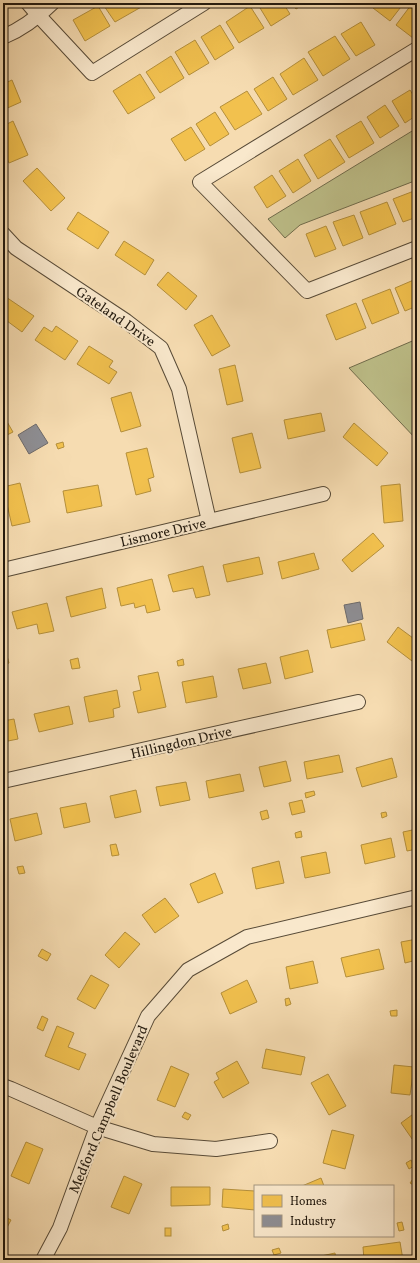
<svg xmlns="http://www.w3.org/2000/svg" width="420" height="1263" font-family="Vollkorn,serif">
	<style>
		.green { fill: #bec08a; stroke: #706c4c }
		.homes { fill: #f2c14e; stroke: #b48f3b }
		.industry { fill: #8d8d92; stroke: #6d6a6a }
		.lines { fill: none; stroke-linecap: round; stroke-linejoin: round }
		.minor-casing { stroke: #574a37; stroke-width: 16 }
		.minor { stroke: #f9e8cc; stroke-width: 14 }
		.labels { text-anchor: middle; stroke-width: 4; stroke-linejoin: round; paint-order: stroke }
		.street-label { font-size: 14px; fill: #22190e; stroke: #f9e8cc }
	</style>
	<rect width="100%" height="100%" fill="#f6dcb1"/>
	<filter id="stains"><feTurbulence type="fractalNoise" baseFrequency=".005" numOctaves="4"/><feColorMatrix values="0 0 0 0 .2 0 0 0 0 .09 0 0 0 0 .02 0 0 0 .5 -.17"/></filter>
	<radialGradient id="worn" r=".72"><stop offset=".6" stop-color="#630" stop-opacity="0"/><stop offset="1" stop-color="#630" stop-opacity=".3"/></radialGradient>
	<g class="green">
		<path d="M417 128V180L300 225 285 238 268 219Z"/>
		<path d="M417 339V440L349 368Z"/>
	</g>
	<g class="homes">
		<path d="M102 3H141L143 6 115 22Z"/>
		<path d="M257 3H283L290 14 271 26Z"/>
		<path d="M291 3H306L296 9Z"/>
		<path d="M377 3H404L390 21 373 8Z"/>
		<path d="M411 5 417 10V34L413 38 396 25Z"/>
		<path d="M98 6 110 26 85 41 73 20Z"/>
		<path d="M250 6 264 28 239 43 226 22Z"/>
		<path d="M361 22 375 45 356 56 341 34Z"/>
		<path d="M220 25 234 48 215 60 201 37Z"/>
		<path d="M335 36 350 59 323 76 308 52Z"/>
		<path d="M195 40 209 63 189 75 175 52Z"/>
		<path d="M171 56 184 78 160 93 146 72Z"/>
		<path d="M304 58 318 80 293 95 280 74Z"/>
		<path d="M140 74 155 98 128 114 113 91Z"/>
		<path d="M273 77 287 99 268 111 254 89Z"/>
		<path d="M12 80 21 102 3 110V84Z"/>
		<path d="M410 90 417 101V115L405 123 392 101Z"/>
		<path d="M247 91 262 114 235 130 220 107Z"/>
		<path d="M385 105 399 126 380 138 367 117Z"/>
		<path d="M215 112 229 134 210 146 196 124Z"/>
		<path d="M13 121 28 155 9 163 3 149V126Z"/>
		<path d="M361 121 374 143 349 158 336 136Z"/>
		<path d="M191 127 205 149 185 161 171 139Z"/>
		<path d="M330 139 345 162 318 179 304 155Z"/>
		<path d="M298 159 311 181 293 193 279 171Z"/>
		<path d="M37 168 65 198 51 211 23 181Z"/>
		<path d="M272 175 286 196 267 208 254 187Z"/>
		<path d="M414 191 417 199V217L403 222 393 199Z"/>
		<path d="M387 202 396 224 369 235 360 212Z"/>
		<path d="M78 212 109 232 98 249 67 229Z"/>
		<path d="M354 215 363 238 343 246 333 222Z"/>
		<path d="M326 226 336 249 315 257 306 234Z"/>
		<path d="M124 241 154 260 145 275 115 255Z"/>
		<path d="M168 272 197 296 186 310 157 285Z"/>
		<path d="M416 279 417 283V306L405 311 395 288Z"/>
		<path d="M390 289 399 313 372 324 362 300Z"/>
		<path d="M3 295 34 316 22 332 3 318Z"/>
		<path d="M356 303 366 328 336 340 326 315Z"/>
		<path d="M212 315 230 346 212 356 194 325Z"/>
		<path d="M56 326 78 341 65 360 35 340 44 327 52 332Z"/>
		<path d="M89 346 113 361 109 367 117 372 109 384 77 364Z"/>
		<path d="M235 365 243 401 227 405 219 369Z"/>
		<path d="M131 392 141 426 121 432 111 398Z"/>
		<path d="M321 413 325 431 288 439 284 420Z"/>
		<path d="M6 420 13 432 3 437 8 445 3 448V422Z"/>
		<path d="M354 423 388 453 377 466 343 437Z"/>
		<path d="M252 433 261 468 240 473 232 438Z"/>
		<path d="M63 442 64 447 58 449 56 444Z"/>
		<path d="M147 448 154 477 148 479 151 491 136 495 126 453Z"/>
		<path d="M20 483 30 522 12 526 3 487Z"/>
		<path d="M400 484 403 521 384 523 381 486Z"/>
		<path d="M98 485 102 506 67 513 63 491Z"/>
		<path d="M373 533 384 546 352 572 342 560Z"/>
		<path d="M314 553 319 569 282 579 278 562Z"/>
		<path d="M259 557 263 574 227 582 223 565Z"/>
		<path d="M203 566 210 595 196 598 193 588 173 592 168 575Z"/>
		<path d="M152 579 160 610 147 613 145 605 135 608 134 603 121 606 117 588Z"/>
		<path d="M102 588 106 608 71 617 66 597Z"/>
		<path d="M47 603 54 631 39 634 37 624 17 629 12 612Z"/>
		<path d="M361 623 365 640 331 648 327 630Z"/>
		<path d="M398 627 417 641V655L412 661 387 642Z"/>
		<path d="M308 650 313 672 285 679 280 657Z"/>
		<path d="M7 656 9 663 3 665V657Z"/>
		<path d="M78 658 80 668 72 669 70 660Z"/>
		<path d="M183 659 184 665 178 666 177 661Z"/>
		<path d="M266 663 271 683 243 689 238 669Z"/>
		<path d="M158 672 166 707 138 713 133 692 141 690 138 676Z"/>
		<path d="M213 676 217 697 186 703 182 682Z"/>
		<path d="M117 690 120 707 113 709 114 717 89 722 84 697Z"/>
		<path d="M69 706 73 724 39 732 34 714Z"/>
		<path d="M14 719 18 739 3 742V721Z"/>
		<path d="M339 755 343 772 307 779 304 762Z"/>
		<path d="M392 758 397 777 362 787 356 768Z"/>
		<path d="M286 761 291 781 264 787 259 767Z"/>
		<path d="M240 774 244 791 209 798 206 781Z"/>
		<path d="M186 782 190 800 160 806 156 787Z"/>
		<path d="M136 790 141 812 115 818 110 796Z"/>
		<path d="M314 791 315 795 306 798 305 793Z"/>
		<path d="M302 800 305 812 292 815 289 803Z"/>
		<path d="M86 803 90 822 64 828 60 808Z"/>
		<path d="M267 810 269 818 262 820 260 812Z"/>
		<path d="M386 812 387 816 382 818 381 813Z"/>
		<path d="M37 813 42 834 15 841 10 819Z"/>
		<path d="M417 829V849L407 851 403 832Z"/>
		<path d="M301 831 302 837 296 838 295 833Z"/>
		<path d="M391 838 395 857 365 864 361 845Z"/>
		<path d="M116 844 119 855 112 856 110 845Z"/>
		<path d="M326 852 330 873 305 878 301 857Z"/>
		<path d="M279 861 284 883 256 889 252 868Z"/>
		<path d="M23 866 25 873 19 874 17 867Z"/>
		<path d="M215 873 223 893 198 903 190 884Z"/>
		<path d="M165 898 179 916 155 933 142 915Z"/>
		<path d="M125 932 140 944 119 968 105 955Z"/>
		<path d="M417 939V960L405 963 401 942Z"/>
		<path d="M42 949 51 954 47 961 38 956Z"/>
		<path d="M379 949 384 969 346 977 341 958Z"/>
		<path d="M313 961 318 983 290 989 286 967Z"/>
		<path d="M91 975 109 985 95 1009 77 999Z"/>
		<path d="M247 980 257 1002 230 1014 221 993Z"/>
		<path d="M289 998 291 1004 286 1006 285 999Z"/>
		<path d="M397 1010V1016H391L390 1011Z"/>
		<path d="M42 1016 48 1019 43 1031 37 1028Z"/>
		<path d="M3 1020 6 1021 3 1034Z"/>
		<path d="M57 1026 74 1033 68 1047 86 1054 79 1070 45 1056Z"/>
		<path d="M266 1049 305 1057 301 1075 262 1068Z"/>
		<path d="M237 1061 249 1083 223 1098 214 1082 219 1079 216 1073Z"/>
		<path d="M394 1065 414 1067 410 1095 391 1093Z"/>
		<path d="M171 1066 189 1074 175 1107 157 1100Z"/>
		<path d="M328 1074 346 1106 329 1115 311 1083Z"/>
		<path d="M185 1112 191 1115 188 1120 182 1117Z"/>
		<path d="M416 1112 417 1114V1146L401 1123Z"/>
		<path d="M332 1130 354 1135 345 1169 323 1163Z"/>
		<path d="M26 1142 43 1149 29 1184 11 1176Z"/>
		<path d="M411 1160 414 1166 409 1169 406 1163Z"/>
		<path d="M3 1164 7 1165 4 1172H3Z"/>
		<path d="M124 1176 142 1184 129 1214 111 1207Z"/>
		<path d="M321 1178 324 1186H302Z"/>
		<path d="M413 1179 417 1182 415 1186 410 1183Z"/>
		<path d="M171 1187H210V1205L171 1206Z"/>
		<path d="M223 1189 255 1191V1210L222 1207Z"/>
		<path d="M3 1216 11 1220 3 1235Z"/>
		<path d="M402 1222 404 1230 399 1231 397 1223Z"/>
		<path d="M228 1224 229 1229 223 1231 222 1226Z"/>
		<rect x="165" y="1228" width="6" height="8"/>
		<path d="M400 1242 403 1260H364L363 1247Z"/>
		<path d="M279 1248 281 1253 274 1255 272 1250Z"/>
		<path d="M335 1253 336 1260H303Z"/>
	</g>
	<g class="industry">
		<path d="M36 424 48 443 29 454 18 435Z"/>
		<path d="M360 602 363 619 348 623 344 605Z"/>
	</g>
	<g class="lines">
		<defs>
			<g id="minor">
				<path d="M28 3 39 16 92 73 204 3"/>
				<path d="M3 37C22 29 38 17 52 3"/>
				<path d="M417 49 200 182 307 291 417 248"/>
				<path d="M3 234 16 248 126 321 161 348 179 389 209 521"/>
				<path d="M3 570 323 494"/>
				<path d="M3 781 358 702"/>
				<path d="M3 1086 11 1089 97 1127 153 1144 216 1149 270 1141"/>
				<path d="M43 1260 60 1228 97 1127 148 1016 188 970 247 937 417 897"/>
			</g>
		</defs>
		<use href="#minor" class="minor-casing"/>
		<use href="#minor" class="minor"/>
	</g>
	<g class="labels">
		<g class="street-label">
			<text transform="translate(116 316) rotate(35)" y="5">Gateland Drive</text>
			<text transform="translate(163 532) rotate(-13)" y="5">Lismore Drive</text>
			<text transform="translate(181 742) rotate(-13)" y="5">Hillingdon Drive</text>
			<text transform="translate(108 1109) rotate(-67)" y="5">Medford Campbell Boulevard</text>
		</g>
	</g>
	<rect width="420" height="1263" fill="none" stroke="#f6dcb1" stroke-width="16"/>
	<rect x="4" y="4" width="412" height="1255" fill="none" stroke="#22190e" stroke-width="2"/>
	<rect x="8" y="8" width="404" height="1247" fill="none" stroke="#22190e"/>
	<rect x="254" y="1185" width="140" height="52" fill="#f9e8cc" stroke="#a39580"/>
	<rect x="262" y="1195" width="20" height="12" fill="#f2c14e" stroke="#a39580"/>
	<text x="290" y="1205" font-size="12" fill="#22190e">Homes</text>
	<rect x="262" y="1215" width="20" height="12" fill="#8d8d92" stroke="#a39580"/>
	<text x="290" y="1225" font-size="12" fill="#22190e">Industry</text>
	<rect width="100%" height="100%" filter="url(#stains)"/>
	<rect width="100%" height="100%" fill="url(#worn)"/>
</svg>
